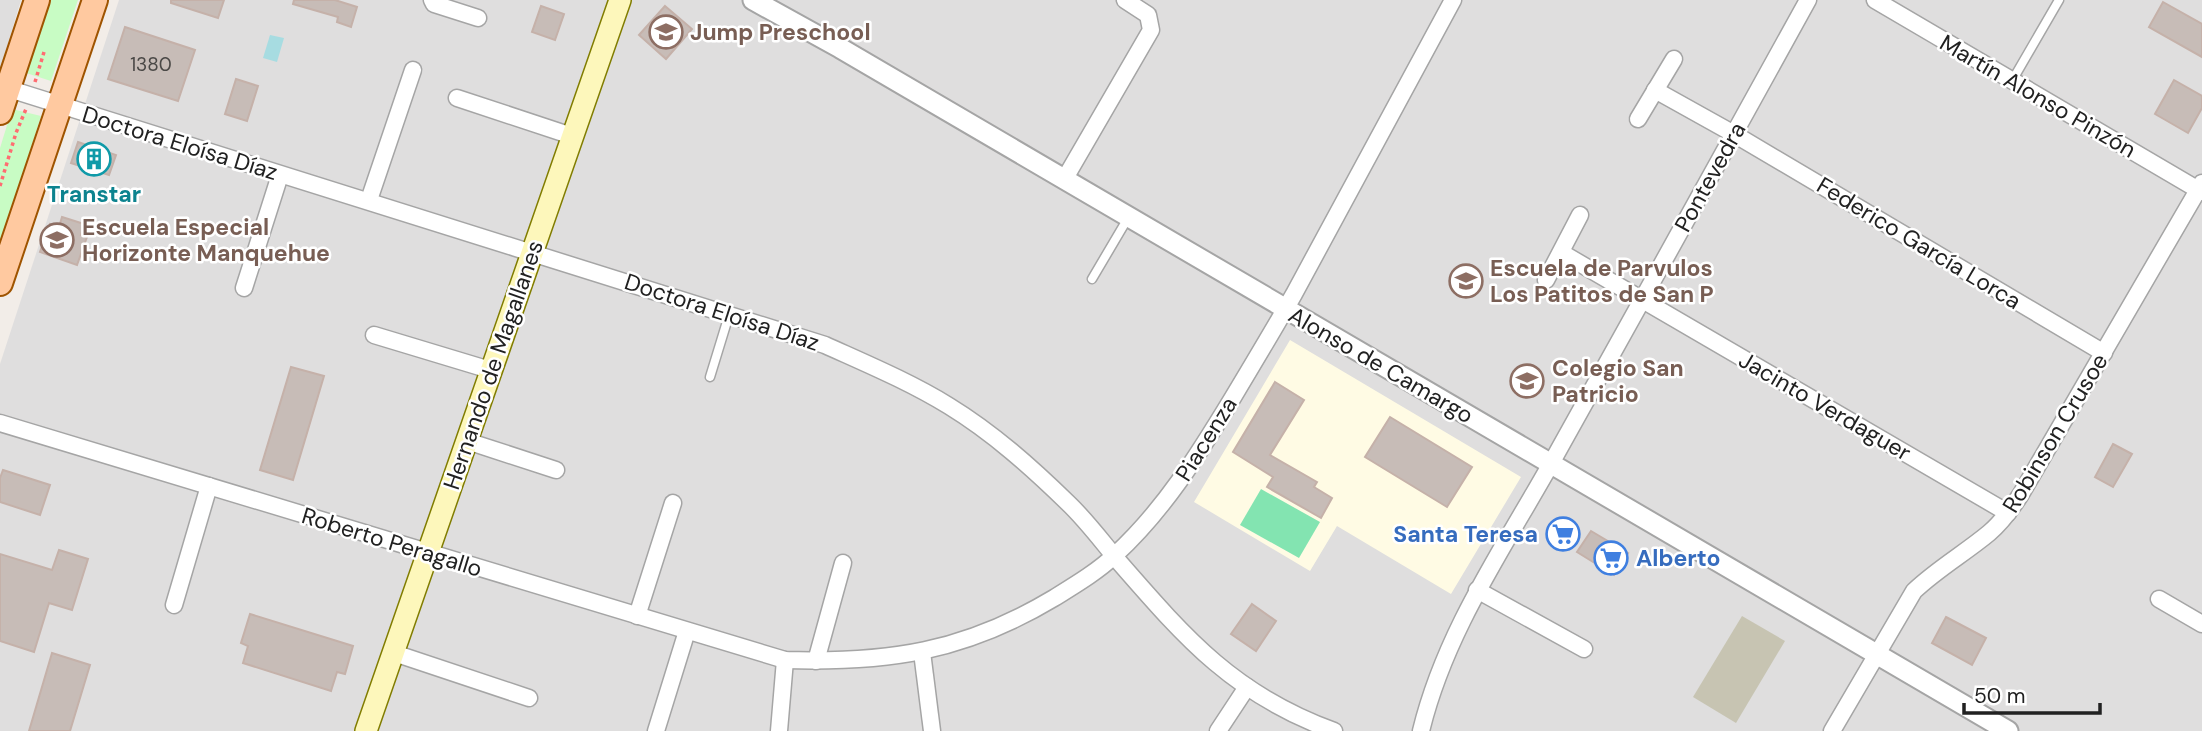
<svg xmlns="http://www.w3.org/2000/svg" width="2202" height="731" font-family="'DM Sans',sans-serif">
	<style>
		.residential { fill: #dfdede }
		.education { fill: #fffbe4 }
		.construction { fill: #c7c4b2 }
		.park { fill: #c8fcc4 }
		.pitch { fill: #83e4b1 }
		.water { fill: #a7dce1 }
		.building { fill: #c7bcb7; stroke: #c5b1a9; stroke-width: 2 }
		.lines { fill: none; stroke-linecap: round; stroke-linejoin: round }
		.service-casing { stroke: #a5a5a5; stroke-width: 11 }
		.minor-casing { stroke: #a5a5a5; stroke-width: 19 }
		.tertiary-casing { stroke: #a5a5a5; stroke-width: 23 }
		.secondary-casing { stroke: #817d00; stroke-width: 24 }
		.primary-casing { stroke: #9f5400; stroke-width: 28 }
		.path { stroke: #ff6c71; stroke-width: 3.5; stroke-dasharray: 3.5 3.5; stroke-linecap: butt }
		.service { stroke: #fff; stroke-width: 8 }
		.minor { stroke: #fff; stroke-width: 16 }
		.tertiary { stroke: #fff; stroke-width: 19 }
		.secondary { stroke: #fdf7bb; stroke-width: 21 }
		.primary { stroke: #ffc9a0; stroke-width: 24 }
		.labels { text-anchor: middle; stroke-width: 5; stroke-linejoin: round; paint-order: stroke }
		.number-label { font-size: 19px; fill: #4a4846 }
		.education-label { font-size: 23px; font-weight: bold; fill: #785e54; stroke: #fff; text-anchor: start }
		.street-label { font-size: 23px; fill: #212121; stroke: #fff }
		.culture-label { font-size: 23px; font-weight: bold; fill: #0d838f; stroke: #fff }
		.shop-label { font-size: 23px; font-weight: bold; fill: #366cbe; stroke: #fff; text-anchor: end }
	</style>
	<rect width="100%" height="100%" fill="#f2ede8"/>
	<g class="residential">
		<path d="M0 0H21L0 70Z"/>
		<path d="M119 0H2202V731H0V364Z"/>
	</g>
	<path class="education" d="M1290 340 1521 477 1451 594 1337 526 1310 571 1194 502Z"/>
	<path class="construction" d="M1742 616 1785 641 1736 723 1693 697Z"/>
	<g class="park">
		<path d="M47 0H78L51 81 23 72Z"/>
		<path d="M12 109 41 116 0 246V148Z"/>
	</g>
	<path class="pitch" d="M1261 489 1320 522 1299 558 1240 525Z"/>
	<path class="water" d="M270 35 284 38 277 62 263 58Z"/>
	<g class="building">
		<path d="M171 0H224L218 18 171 3Z"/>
		<path d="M294 0H335L357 7 351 27 337 22 338 17 293 4Z"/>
		<path d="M2163 2 2202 24V57L2149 27Z"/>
		<path d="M541 6 564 14 555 40 532 32Z"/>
		<path d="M665 6 692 29 666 59 639 35Z"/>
		<path d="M125 27 195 50 178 101 108 79Z"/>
		<path d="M236 79 258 86 247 121 225 114Z"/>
		<path d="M2174 80 2202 96V108L2188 133 2155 114Z"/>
		<path d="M78 142 116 155 109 175 71 163Z"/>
		<path d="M62 217 84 224 81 235 87 237 77 265 40 252 50 224 59 227Z"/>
		<path d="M291 367 324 376 293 480 260 470Z"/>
		<path d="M1275 382 1304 400 1270 455 1317 482 1314 487 1332 498 1321 518 1267 487 1273 477 1233 452Z"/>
		<path d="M1390 417 1472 467 1447 507 1365 457Z"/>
		<path d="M2113 444 2132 454 2113 487 2095 477Z"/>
		<path d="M3 470 50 485 40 515 0 502V478Z"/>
		<path d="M1591 531 1628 553 1614 575 1577 552Z"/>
		<path d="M59 550 88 559 72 610 49 603 34 652 0 641V554L52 570Z"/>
		<path d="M1252 604 1276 621 1256 651 1231 634Z"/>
		<path d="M250 614 353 646 345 674 337 672 331 691 243 663 248 646 241 643Z"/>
		<path d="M1946 617 1986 638 1972 665 1932 643Z"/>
		<path d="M52 653 90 665 70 731H29Z"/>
	</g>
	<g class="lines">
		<defs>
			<g id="service">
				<path d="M2012 81 2059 0"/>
				<path d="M1092 279 1128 218"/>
				<path d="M710 377 729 315"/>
			</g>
			<g id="minor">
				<path d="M432 0 434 4 478 18"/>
				<path d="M1875 0 2202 192"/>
				<path d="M0 86 825 345C867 364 910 382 949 406 993 433 1031 467 1068 503 1087 521 1103 543 1120 563 1187 640 1235 695 1334 731"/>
				<path d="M1655 90 1734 134 2104 353"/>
				<path d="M457 98 572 136"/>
				<path d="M1638 119 1674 59"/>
				<path d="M1064 180 1151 30 1148 15 1125 0"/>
				<path d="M369 200 413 70"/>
				<path d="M1562 253 2008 513"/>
				<path d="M1546 280 1580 215"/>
				<path d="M244 288 280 175"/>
				<path d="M374 335 490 370"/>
				<path d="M0 423 785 660C888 663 964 652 1054 598 1075 585 1097 572 1115 555 1164 510 1198 455 1232 399 1253 364 1274 329 1294 294 1347 196 1400 98 1453 0"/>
				<path d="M467 441 556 470"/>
				<path d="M1477 590 1584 649"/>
				<path d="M2159 599 2202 624"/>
				<path d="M174 605 209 486"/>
				<path d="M637 616 673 503"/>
				<path d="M922 652 932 731"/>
				<path d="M394 653 529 698"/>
				<path d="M816 661 843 563"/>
				<path d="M656 731 687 631"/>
				<path d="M779 731 785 660"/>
				<path d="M1218 731 1247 687"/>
				<path d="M1421 731C1446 628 1508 542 1558 451 1642 301 1725 150 1808 0"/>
				<path d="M1832 731 1914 591C1937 569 1965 553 1989 533 2002 522 2012 508 2021 494L2202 183"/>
			</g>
			<path id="tertiary" d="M753 0 840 48 2008 731"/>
			<path id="secondary" d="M366 731 620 0"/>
			<g id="primary">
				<path d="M0 112 37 0"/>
				<path d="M0 283 95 0"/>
			</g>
		</defs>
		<use href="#service" class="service-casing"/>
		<use href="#minor" class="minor-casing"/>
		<use href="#tertiary" class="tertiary-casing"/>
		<use href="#secondary" class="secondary-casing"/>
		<use href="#primary" class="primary-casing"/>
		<g class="path">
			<path d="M35 82 44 52"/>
			<path d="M0 186 16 133 26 109"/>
		</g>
		<use href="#service" class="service"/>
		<use href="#minor" class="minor"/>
		<use href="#tertiary" class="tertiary"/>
		<use href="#secondary" class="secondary"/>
		<use href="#primary" class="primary"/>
	</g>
	<defs>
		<symbol id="school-ring" viewBox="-11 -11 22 22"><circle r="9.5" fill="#fff" stroke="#8d6e63" stroke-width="1.5"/><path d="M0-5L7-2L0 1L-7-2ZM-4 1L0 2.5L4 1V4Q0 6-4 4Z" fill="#8d6e63"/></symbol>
		<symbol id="building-ring" viewBox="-11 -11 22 22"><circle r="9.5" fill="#fff" stroke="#0f9aa8" stroke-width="1.5"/><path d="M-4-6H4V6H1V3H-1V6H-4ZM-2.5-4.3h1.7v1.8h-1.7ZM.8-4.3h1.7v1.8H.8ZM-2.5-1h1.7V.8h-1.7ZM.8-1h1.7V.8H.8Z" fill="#0f9aa8"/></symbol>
		<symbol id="supermarket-ring" viewBox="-11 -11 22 22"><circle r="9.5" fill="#fff" stroke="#3f7fe0" stroke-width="1.5"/><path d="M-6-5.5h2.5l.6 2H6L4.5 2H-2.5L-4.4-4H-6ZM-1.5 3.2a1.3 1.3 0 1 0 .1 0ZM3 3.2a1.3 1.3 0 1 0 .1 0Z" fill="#3f7fe0"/></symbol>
	</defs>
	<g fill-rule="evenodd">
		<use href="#school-ring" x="647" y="13" width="38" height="38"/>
		<use href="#building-ring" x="75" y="140" width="38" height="38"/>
		<use href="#school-ring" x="38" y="221" width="38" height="38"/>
		<use href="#school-ring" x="1447" y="262" width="38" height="38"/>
		<use href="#school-ring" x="1508" y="362" width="38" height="38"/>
		<use href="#supermarket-ring" x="1544" y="515" width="38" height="38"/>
		<use href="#supermarket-ring" x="1592" y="539" width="38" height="38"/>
	</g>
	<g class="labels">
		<g class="number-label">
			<text x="151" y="71">1380</text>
		</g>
		<g class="education-label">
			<text x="690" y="40">Jump Preschool</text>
			<text x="82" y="235">Escuela Especial<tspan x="82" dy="26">Horizonte Manquehue</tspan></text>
			<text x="1490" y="276">Escuela de Parvulos<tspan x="1490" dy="26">Los Patitos de San P</tspan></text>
			<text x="1552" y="376">Colegio San<tspan x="1552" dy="26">Patricio</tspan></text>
		</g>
		<g class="street-label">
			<text transform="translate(2038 96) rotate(30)" y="8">Martín Alonso Pinzón</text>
			<text transform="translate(180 143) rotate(17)" y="8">Doctora Eloísa Díaz</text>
			<text transform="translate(1710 177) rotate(-61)" y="8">Pontevedra</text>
			<text transform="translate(1919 243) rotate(31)" y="8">Federico García Lorca</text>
			<text transform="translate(722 312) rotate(18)" y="8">Doctora Eloísa Díaz</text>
			<text transform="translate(493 365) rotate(-71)" y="8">Hernando de Magallanes</text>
			<text transform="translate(1381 365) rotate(30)" y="8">Alonso de Camargo</text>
			<text transform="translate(1825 406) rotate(30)" y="8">Jacinto Verdaguer</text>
			<text transform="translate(2055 433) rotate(-59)" y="8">Robinson Crusoe</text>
			<text transform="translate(1206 439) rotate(-58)" y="8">Piacenza</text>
			<text transform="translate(392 542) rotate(17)" y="8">Roberto Peragallo</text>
		</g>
		<g class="culture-label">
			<text x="94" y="202">Transtar</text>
		</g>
		<g class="shop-label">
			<text x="1538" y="542">Santa Teresa</text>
			<text x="1636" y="566" text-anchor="start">Alberto</text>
		</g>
	</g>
	<path d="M1964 703v10h136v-10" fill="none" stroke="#212121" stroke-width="3.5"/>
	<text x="1974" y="703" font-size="21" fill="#212121" stroke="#ffffff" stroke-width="5" paint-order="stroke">50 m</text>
</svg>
